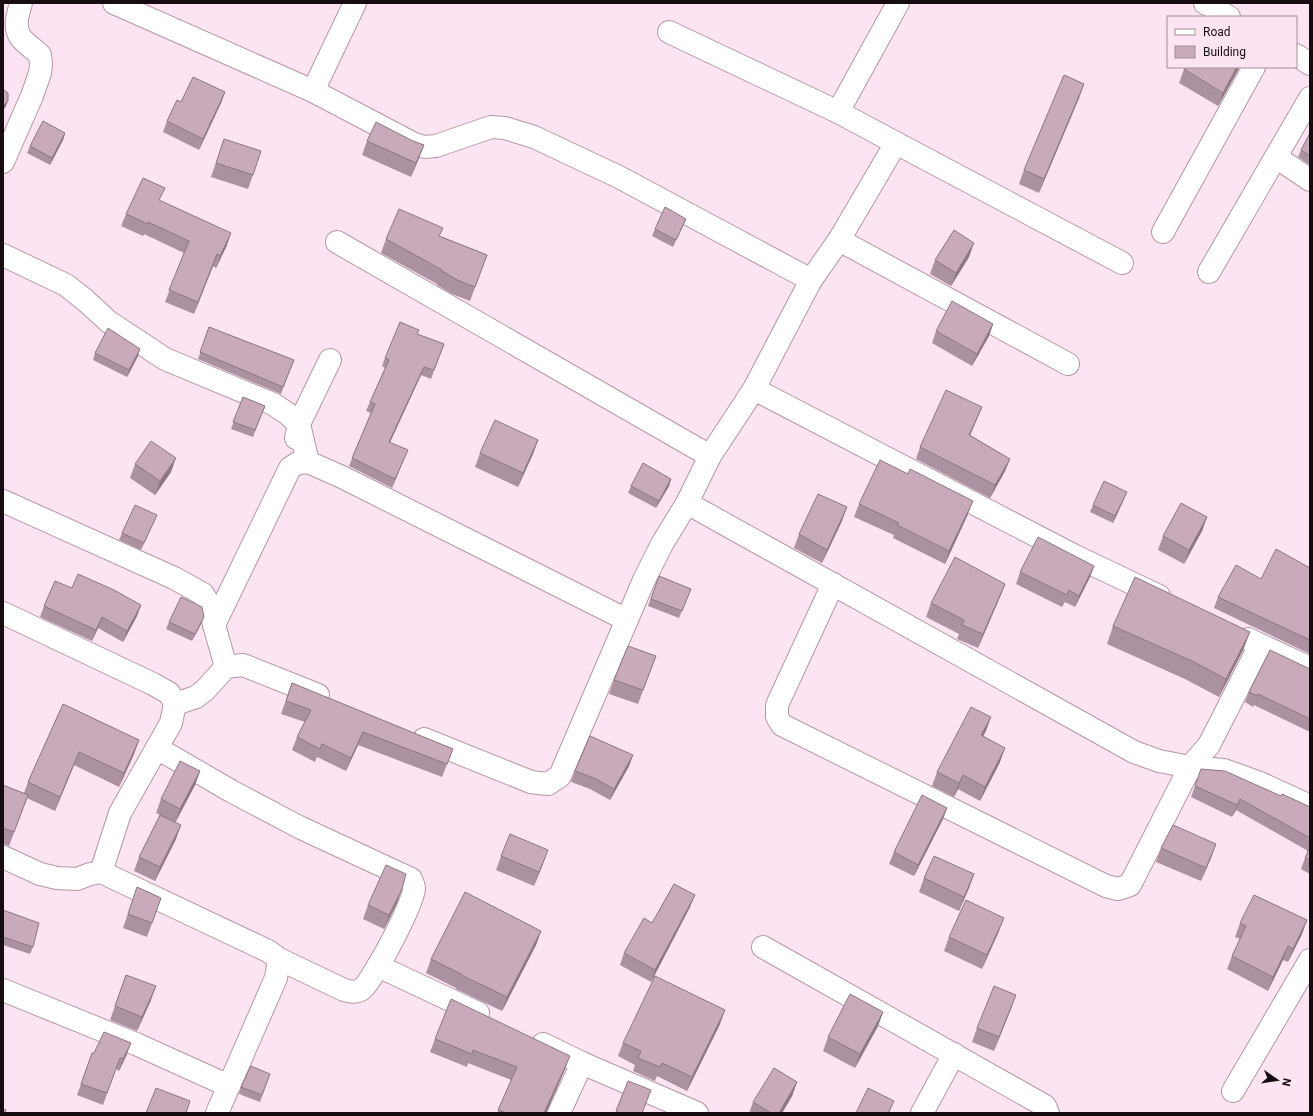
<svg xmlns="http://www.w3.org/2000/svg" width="1313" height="1116" font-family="Roboto,sans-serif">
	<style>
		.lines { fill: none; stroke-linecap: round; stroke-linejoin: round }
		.street-casing { stroke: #b497a7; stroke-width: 24 }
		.street { stroke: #fff; stroke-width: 22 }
		.wall { fill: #ac92a1 }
		.shaded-wall { fill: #8c7783 }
		.building { fill: #c8aabb; stroke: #8c7783 }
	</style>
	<rect width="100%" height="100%" fill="#fde4f2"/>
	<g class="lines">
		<defs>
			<g id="street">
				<path d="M114 3 313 91 355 3"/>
				<path d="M1205 3 1229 17"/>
				<path d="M1296 55 1310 64"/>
				<path d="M313 91 414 144 425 147 436 146 491 127 505 128 534 137 619 177 811 280"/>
				<path d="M838 112 898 3"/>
				<path d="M896 143 1122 263"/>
				<path d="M1276 157 1310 180"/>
				<path d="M3 162 32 96 40 73 41 64 40 55C35 50 25 43 21 38 13 27 18 14 21 3"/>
				<path d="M1163 232 1254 67"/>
				<path d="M839 240 1068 364"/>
				<path d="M337 242 710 456"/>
				<path d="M3 255 66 285 85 300 109 322 165 359 273 404 288 414 299 424 308 462"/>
				<path d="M1209 272 1310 98"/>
				<path d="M754 389 1075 556 1159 596"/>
				<path d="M296 438 299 424 330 360"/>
				<path d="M3 501 174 578 203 594 210 606 214 625 226 667"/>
				<path d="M687 503 1134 752 1159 761 1190 767 1224 770 1260 783 1310 806"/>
				<path d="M833 584 777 705V717L782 725 1106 886 1118 889 1130 885 1190 767 1209 745 1260 645"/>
				<path d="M3 613 153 684 169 693 175 704 171 723 120 813 101 872"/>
				<path d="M214 625 290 468 298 463 308 462 342 477 627 620"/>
				<path d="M1248 639 1310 668"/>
				<path d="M175 704 196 697 205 690 226 667 243 665 318 695"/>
				<path d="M424 739 531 782 548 784 560 776 644 580 662 544 687 503 710 456 754 389 811 280 839 240 896 143 838 112 669 32"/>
				<path d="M157 748 231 791 299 827 411 879C412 882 414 885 414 888 416 899 372 982 362 989 356 993 351 992 344 990L279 959"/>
				<path d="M3 857 40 874 57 878 77 879 90 874 101 872 268 951 279 959 276 978 217 1113"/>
				<path d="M763 947 1045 1106 1048 1113"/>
				<path d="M378 966 478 1013"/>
				<path d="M3 990 136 1044 229 1086"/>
				<path d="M543 1044 582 1063 697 1113"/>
				<path d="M1233 1091 1310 960"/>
				<path d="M559 1113 582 1063"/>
				<path d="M922 1113 954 1054"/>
			</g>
		</defs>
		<use href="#street" class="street-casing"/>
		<use href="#street" class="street"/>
	</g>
	<g class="wall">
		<path d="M1184 69 1238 70 1218 106 1179 83Z"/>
		<path d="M1084 84 1079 98 1039 193 1019 184 1024 170Z"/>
		<path d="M225 92 221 103 199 150 163 132 167 121 181 102Z"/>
		<path d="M65 133 63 140 50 165 27 153 30 146Z"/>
		<path d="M1310 133V165L1298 157 1301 150Z"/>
		<path d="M224 139 253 175 248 189 211 177Z"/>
		<path d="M367 141H413L424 145 419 158 411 177 362 155Z"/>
		<path d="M160 201 227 245 216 268 213 266 194 314 165 302 184 253 144 234 143 236 121 226 126 214Z"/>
		<path d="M683 226 673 247 652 236 655 229Z"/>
		<path d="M440 236 487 255 470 301 452 294 437 285V284L381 253 386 239Z"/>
		<path d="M969 257 951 286 930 274 935 260Z"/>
		<path d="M993 324 989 336 972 366 932 343 936 331Z"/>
		<path d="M209 327 294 360 281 394 198 359Z"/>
		<path d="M418 334 444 344 431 379 421 375 390 442 404 459 392 488 349 466 371 413 366 411 370 402 385 368 382 366 385 358Z"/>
		<path d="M95 353 138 356 127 377 93 360Z"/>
		<path d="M243 397 265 406 253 437 231 429Z"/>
		<path d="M982 407 977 419 970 435 1010 459 1005 471 990 498 916 459 920 447Z"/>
		<path d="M538 440 533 454 518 487 475 467 480 453Z"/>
		<path d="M135 464 171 472 155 495 130 478Z"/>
		<path d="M908 474 968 514 945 564 893 538 894 535 854 517 859 504Z"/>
		<path d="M671 479 669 486 656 508 628 493 631 486Z"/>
		<path d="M1124 499 1113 523 1090 512 1093 505Z"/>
		<path d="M157 515 154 522 141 550 119 540 122 533Z"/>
		<path d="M1207 517 1202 531 1184 564 1158 550 1163 536Z"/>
		<path d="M842 521 822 563 794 548 799 534Z"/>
		<path d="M1094 566 1090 577 1075 607 1065 602 1062 607 1016 584 1020 572Z"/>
		<path d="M1310 568V654L1214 608 1218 597 1261 579Z"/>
		<path d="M659 576 691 589 679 618 648 606Z"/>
		<path d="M1005 584 1000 597 978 648 957 639 959 634 926 617 931 603Z"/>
		<path d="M72 588 141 605 137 616 123 642 98 628 92 641 40 617 44 606Z"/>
		<path d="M204 617 201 624 192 641 166 629 169 622Z"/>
		<path d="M1113 626 1250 632 1243 650 1219 697 1185 679 1107 644Z"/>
		<path d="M656 656 638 704 609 694 614 680Z"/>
		<path d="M1309 668 1310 669V732L1254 705 1253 707 1245 702 1249 692Z"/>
		<path d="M292 683 453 749 442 777 358 745 346 771 317 757 315 762 292 750 297 737 305 722 281 714Z"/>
		<path d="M63 704 139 740 134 754 119 787 74 765 55 811 27 798 9 846 3 844V785L24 793 28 782Z"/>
		<path d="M986 731 983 736 1000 762 980 801 958 789 954 797 932 786 937 772Z"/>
		<path d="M633 755 629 766 610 800 590 789 571 782 575 771Z"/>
		<path d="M200 771 195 785 175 823 176 839 155 881 134 871 139 857 160 815 156 813 161 799Z"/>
		<path d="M1195 786 1281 796 1310 807V874L1301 869 1305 858 1308 851 1236 810 1232 817 1191 797Z"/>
		<path d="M947 808 943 819 914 876 889 864 894 852Z"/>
		<path d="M1161 848 1211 858 1201 881 1156 862Z"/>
		<path d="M501 856 543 864 534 886 496 870Z"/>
		<path d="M974 874 969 888 959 911 919 892 924 878Z"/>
		<path d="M137 887 161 898 147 937 123 928Z"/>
		<path d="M397 903 384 929 363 919 368 905Z"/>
		<path d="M690 907 651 982 620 965 624 953 652 923Z"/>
		<path d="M3 910 33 947 30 954 3 945Z"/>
		<path d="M1307 920 1302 934 1288 962 1283 960 1268 991 1227 969 1232 956 1240 939 1235 937 1240 923Z"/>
		<path d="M541 931 536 945 502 1011 456 989V988L426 973 431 959Z"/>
		<path d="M999 931 982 969 944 951 949 937Z"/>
		<path d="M126 975 151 1000 137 1031 110 1020Z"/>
		<path d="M1016 995 994 1051 972 1042 977 1028Z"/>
		<path d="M883 1012 878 1026 855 1068 823 1051 828 1037Z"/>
		<path d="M720 1024 687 1091 657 1076 655 1081 633 1071 635 1065 618 1056 623 1043Z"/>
		<path d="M435 1039 565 1069 546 1113H497L511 1080 468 1063 467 1067 430 1052Z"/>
		<path d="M92 1053H94L127 1054 119 1071 116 1069 103 1105 77 1095Z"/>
		<path d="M270 1074 260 1102 239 1094 241 1087Z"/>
		<path d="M797 1082 792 1096 782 1113H749L753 1102Z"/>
	</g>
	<g class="shaded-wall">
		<path d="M1237 67H1239L1238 70 1218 106 1223 93Z"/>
		<path d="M1084 84 1079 98 1039 193 1044 179Z"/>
		<path d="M225 92 221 103 199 150 203 139Z"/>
		<path d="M8 101 5 108 3 110V106Z"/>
		<path d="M65 133 63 140 50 165 52 158Z"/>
		<path d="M424 145 419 158 411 177 416 163Z"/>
		<path d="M231 233 227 245 216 268 220 256Z"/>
		<path d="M974 243 969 257 951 286 956 273Z"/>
		<path d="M217 254 213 266 194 314 198 302Z"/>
		<path d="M993 324 989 336 972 366 977 354Z"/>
		<path d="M140 349 138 356 127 377 129 370Z"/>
		<path d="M424 367 421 375 386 451 389 442Z"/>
		<path d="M982 407 977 419 965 447 969 435Z"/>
		<path d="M538 440 533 454 518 487 523 473Z"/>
		<path d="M408 450 404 459 392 488 395 479Z"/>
		<path d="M176 458 171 472 155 495 160 481Z"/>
		<path d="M1010 459 1005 471 990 498 995 485Z"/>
		<path d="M671 479 669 486 656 508 659 501Z"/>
		<path d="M1127 492 1124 499 1113 523 1115 516Z"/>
		<path d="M973 501 968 514 945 564 949 551Z"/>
		<path d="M847 507 842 521 822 563 827 550Z"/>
		<path d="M1207 517 1202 531 1184 564 1189 550Z"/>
		<path d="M1094 566 1090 577 1075 607 1079 596Z"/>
		<path d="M1005 584 1000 597 978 648 983 634Z"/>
		<path d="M141 605 137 616 123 642 127 631Z"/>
		<path d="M102 617 98 628 92 641 96 630Z"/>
		<path d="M204 617 201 624 192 641 195 634Z"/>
		<path d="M1250 632 1243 650 1219 697 1226 679Z"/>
		<path d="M991 717 986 731 976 749 981 735Z"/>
		<path d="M363 732 358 745 346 771 351 758Z"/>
		<path d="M139 740 134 754 119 787 124 773Z"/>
		<path d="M1005 748 1000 762 980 801 985 787Z"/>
		<path d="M79 752 74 765 55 811 60 797Z"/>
		<path d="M633 755 629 766 610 800 614 789Z"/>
		<path d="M200 771 195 785 175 823 180 809Z"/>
		<path d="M963 775 958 789 954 797 959 783Z"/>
		<path d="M1240 799 1236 810 1232 817 1237 805Z"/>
		<path d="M947 808 943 819 914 876 918 865Z"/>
		<path d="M181 825 176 839 155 881 160 867Z"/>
		<path d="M1216 844 1211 858 1201 881 1206 868Z"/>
		<path d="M548 850 543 864 534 886 539 872Z"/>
		<path d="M974 874 969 888 959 911 964 897Z"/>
		<path d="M402 889 397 903 384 929 389 915Z"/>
		<path d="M695 895 690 907 651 982 655 970Z"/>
		<path d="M1004 918 999 931 982 969 987 955Z"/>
		<path d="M1307 920 1302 934 1288 962 1293 949Z"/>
		<path d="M541 931 536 945 502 1011 507 997Z"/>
		<path d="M1288 946 1283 960 1268 991 1273 977Z"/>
		<path d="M156 986 151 1000 137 1031 142 1017Z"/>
		<path d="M1016 995 1011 1009 994 1051 999 1037Z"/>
		<path d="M725 1010 720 1024 687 1091 692 1077Z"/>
		<path d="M883 1012 878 1026 855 1068 860 1054Z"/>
		<path d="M131 1043 127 1054 119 1071 123 1059Z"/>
		<path d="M570 1056 565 1069 546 1113H544Z"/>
		<path d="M797 1082 792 1096 782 1113H779Z"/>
		<path d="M894 1101 889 1113H888Z"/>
	</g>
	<g class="building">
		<path d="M1185 67H1237L1223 93 1184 69Z"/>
		<path d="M1064 75 1084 84 1044 179 1024 170Z"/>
		<path d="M193 77 225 92 203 139 167 121 177 100 181 102Z"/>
		<path d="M3 89 8 93V101L3 106Z"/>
		<path d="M43 121 65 133 52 158 30 146Z"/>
		<path d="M376 122 413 141 424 145 416 163 367 141Z"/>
		<path d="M1310 133V156L1301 150Z"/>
		<path d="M224 139 261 151 253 175 216 163Z"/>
		<path d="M143 178 165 188 159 200 231 233 220 256 217 254 198 302 169 290 189 241 148 222V224L126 214Z"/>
		<path d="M665 207 686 219 676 240 655 229Z"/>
		<path d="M399 209 443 228 439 236 487 255 475 287 457 280 442 271V270L386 239Z"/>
		<path d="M954 230 974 243 956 273 935 260Z"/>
		<path d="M952 301 993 324 977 354 936 331Z"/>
		<path d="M400 322 419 330 417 334 444 344 434 370 424 367 389 442 408 450 395 479 352 458 375 404 370 402 389 360 385 358Z"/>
		<path d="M209 327 294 360 283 387 200 352Z"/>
		<path d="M108 328 140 349 129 370 95 353Z"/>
		<path d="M946 390 982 407 969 435 1010 459 995 485 920 447Z"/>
		<path d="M243 397 265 406 255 430 233 422Z"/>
		<path d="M495 420 538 440 523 473 480 453Z"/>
		<path d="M151 441 176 458 160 481 135 464Z"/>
		<path d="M880 460 908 474 910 469 973 501 949 551 897 525 899 523 859 504Z"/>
		<path d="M643 463 671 479 659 501 631 486Z"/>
		<path d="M1104 481 1127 492 1115 516 1093 505Z"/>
		<path d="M818 494 847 507 827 550 799 534Z"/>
		<path d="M1181 503 1207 517 1189 550 1163 536Z"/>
		<path d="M135 505 157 515 144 543 122 533Z"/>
		<path d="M1038 537 1094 566 1079 596 1069 590 1067 595 1020 572Z"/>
		<path d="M1276 549 1310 568V640L1218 597 1236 565 1261 579Z"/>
		<path d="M955 557 1005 584 983 634 962 625 964 620 931 603Z"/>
		<path d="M78 574 114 590 141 605 127 631 102 617 96 630 44 606 55 581 72 588Z"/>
		<path d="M659 576 691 589 682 611 651 599Z"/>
		<path d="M1135 577 1250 632 1226 679 1192 661 1113 626Z"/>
		<path d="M181 597 202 607 204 617 195 634 169 622Z"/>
		<path d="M628 646 656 656 643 690 614 680Z"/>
		<path d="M1270 650 1310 669V719L1258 694 1257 696 1249 692Z"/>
		<path d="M292 683 453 749 447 764 363 732 351 758 322 744 320 749 297 737 311 710 286 701Z"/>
		<path d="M63 704 139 740 124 773 79 752 60 797 28 782Z"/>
		<path d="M971 707 991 717 981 735 1005 748 985 787 963 775 959 783 937 772Z"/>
		<path d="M590 736 633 755 614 789 594 778 575 771Z"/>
		<path d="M180 761 200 771 180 809 161 799Z"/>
		<path d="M1201 769 1225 771 1281 796 1282 794 1310 807V838L1240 799 1237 805 1195 786Z"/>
		<path d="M3 785 28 795 14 832 3 828Z"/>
		<path d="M922 795 947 808 918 865 894 852Z"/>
		<path d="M160 815 181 825 160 867 139 857Z"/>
		<path d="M1173 825 1216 844 1206 868 1161 848Z"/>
		<path d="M510 834 548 850 539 872 501 856Z"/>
		<path d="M1310 847V860L1305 858Z"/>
		<path d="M934 856 974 874 964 897 924 878Z"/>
		<path d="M386 865 406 874 402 889 389 915 368 905Z"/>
		<path d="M674 884 695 895 655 970 624 953 644 918 652 923Z"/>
		<path d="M137 887 161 898 152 923 128 914Z"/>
		<path d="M465 892 541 931 507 997 461 975V974L431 959Z"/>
		<path d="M1254 895 1307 920 1293 949 1288 946 1273 977 1232 956 1246 926 1240 923Z"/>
		<path d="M966 900 1004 918 987 955 949 937Z"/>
		<path d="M3 910 39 923 33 947 3 937Z"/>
		<path d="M126 975 156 986 142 1017 115 1006Z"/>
		<path d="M655 976 725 1010 692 1077 662 1063 660 1067 638 1058 641 1051 623 1043Z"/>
		<path d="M994 986 1016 995 999 1037 977 1028Z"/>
		<path d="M850 994 883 1012 860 1054 828 1037Z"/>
		<path d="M451 999 570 1056 544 1113H507L498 1110 517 1067 473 1050 472 1054 435 1039Z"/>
		<path d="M104 1032 131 1043 123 1059 120 1058 107 1093 81 1084 92 1053H94Z"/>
		<path d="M251 1066 270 1074 262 1095 241 1087Z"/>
		<path d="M774 1068 797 1082 779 1113H771L753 1102Z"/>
		<path d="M628 1081 651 1090 642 1113H620L616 1111Z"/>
		<path d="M156 1088 190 1101 186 1113H146Z"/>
		<path d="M868 1088 894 1101 888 1113H856Z"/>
		<path d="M3 1109 6 1110 5 1113H3Z"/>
	</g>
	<rect width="1313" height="1116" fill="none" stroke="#160c12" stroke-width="8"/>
	<rect x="1167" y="16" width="130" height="52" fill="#fde4f2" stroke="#a18e98"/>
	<rect x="1175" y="29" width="20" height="6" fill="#ffffff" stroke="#a18e98"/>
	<text x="1203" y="36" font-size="12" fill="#160c12">Road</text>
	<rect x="1175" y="46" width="20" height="12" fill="#c8aabb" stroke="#a18e98"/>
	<text x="1203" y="56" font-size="12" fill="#160c12">Building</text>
	<g transform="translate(1277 1080) rotate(103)" stroke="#fde4f2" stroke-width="3" paint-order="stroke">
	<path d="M0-3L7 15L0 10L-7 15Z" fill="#160c12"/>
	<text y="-6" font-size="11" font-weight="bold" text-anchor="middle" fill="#160c12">N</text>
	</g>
</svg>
